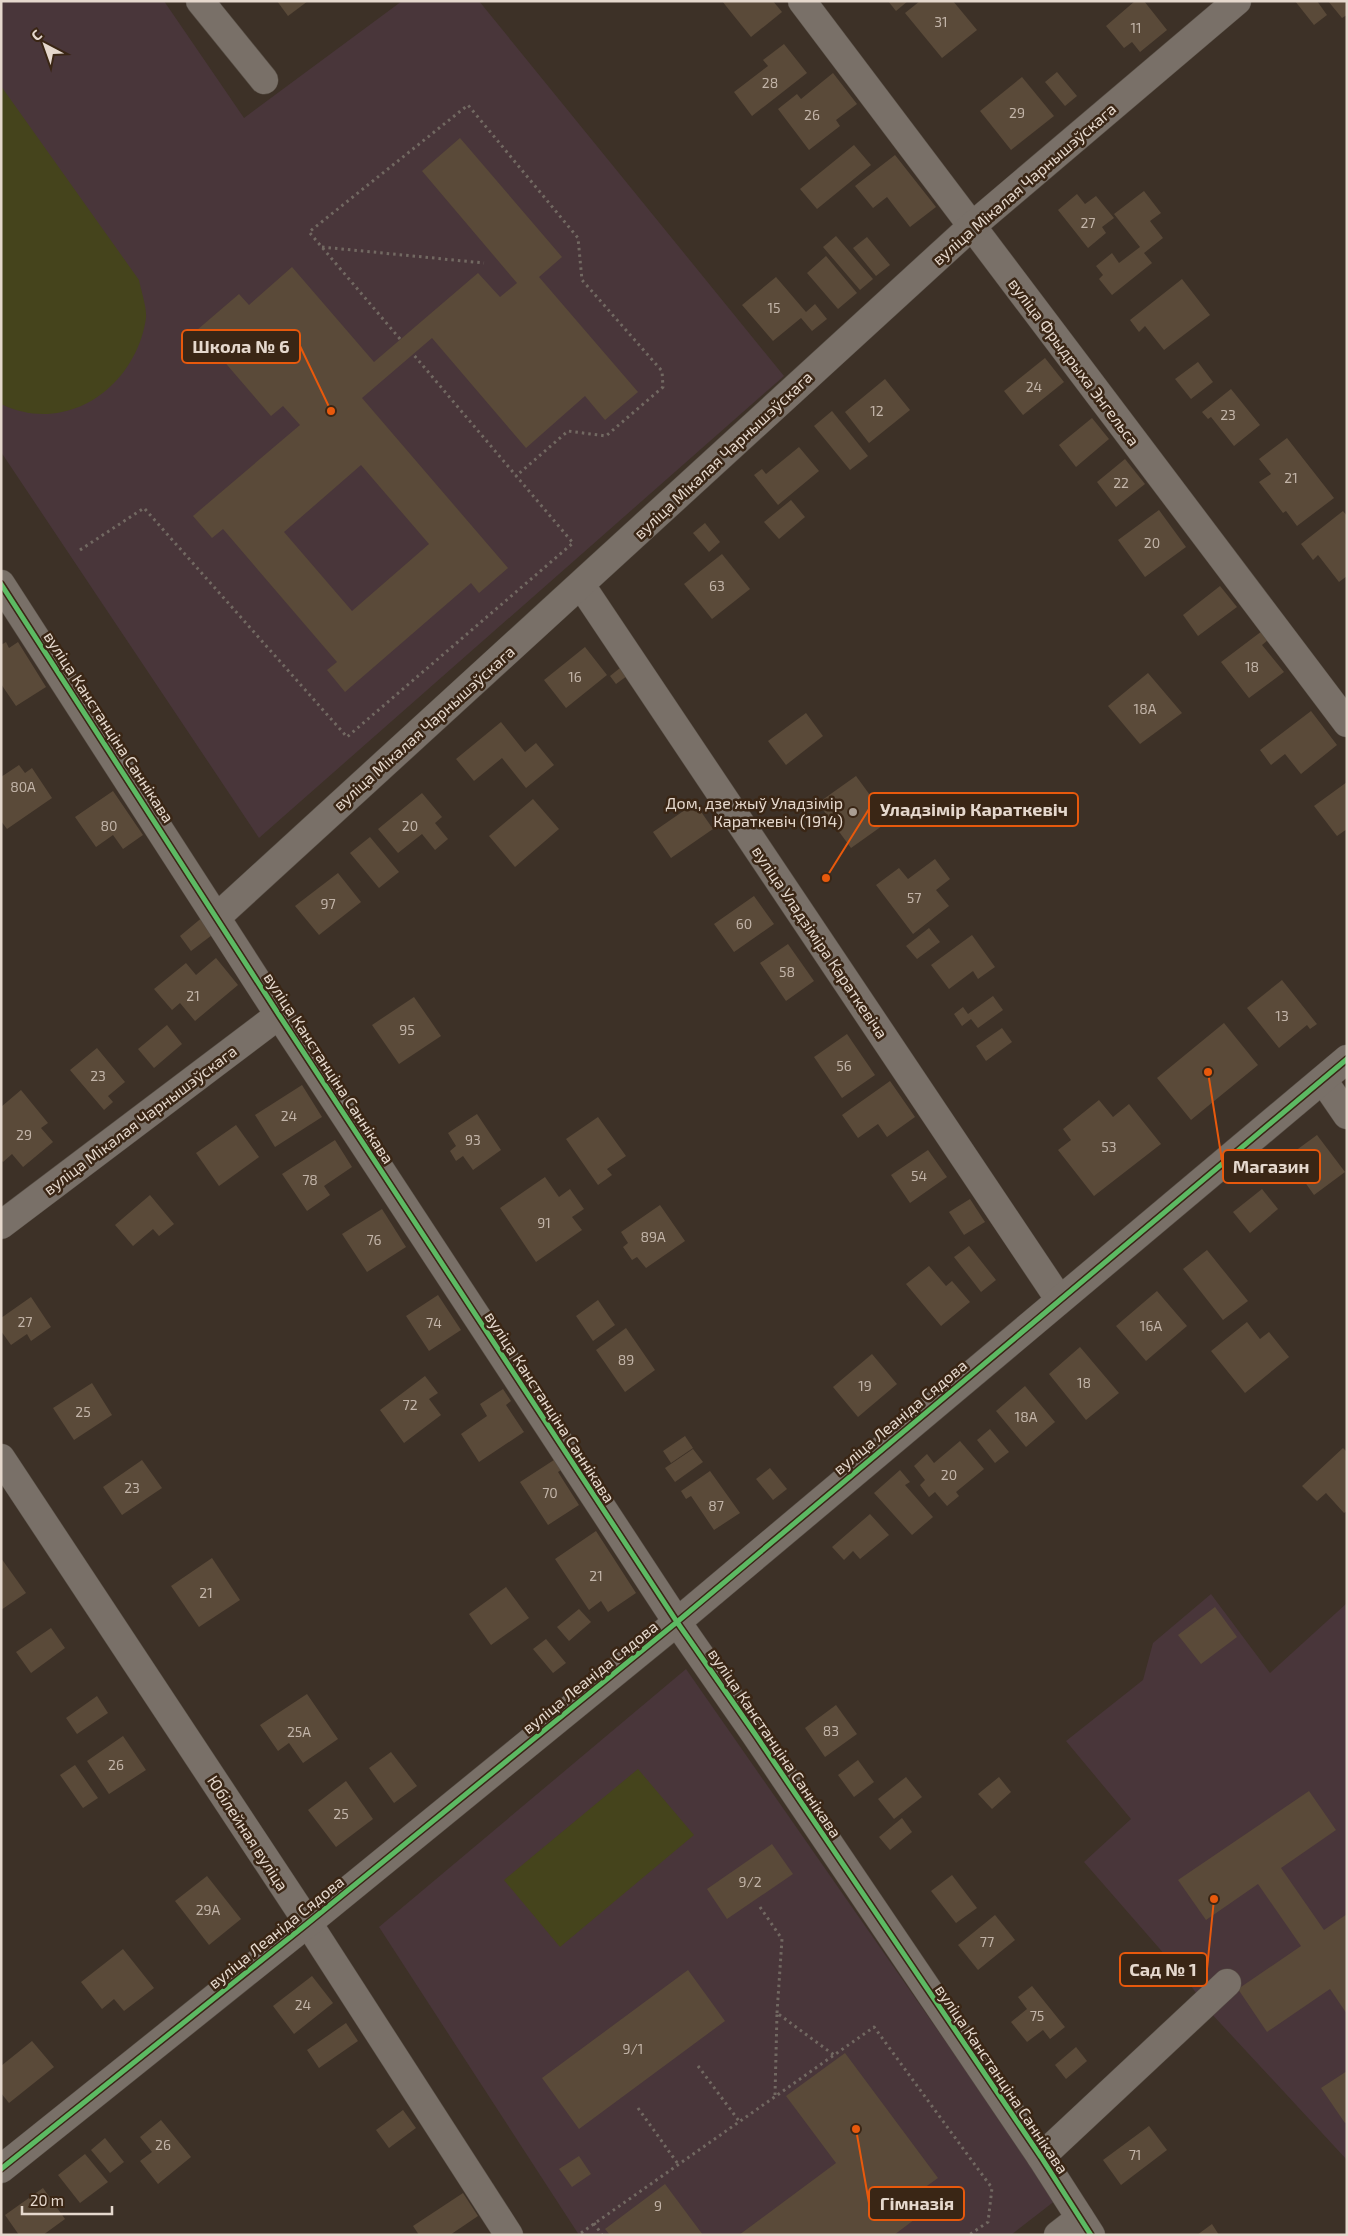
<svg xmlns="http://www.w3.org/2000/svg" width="1348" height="2236" font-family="'Exo 2',sans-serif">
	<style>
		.education { fill: #49363a }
		.green { fill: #45441c }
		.building { fill: #5a4a39; fill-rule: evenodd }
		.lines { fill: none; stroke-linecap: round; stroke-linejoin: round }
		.minor-casing { stroke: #584f46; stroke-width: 29 }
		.path { stroke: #726962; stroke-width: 3; stroke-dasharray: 2.5 4; stroke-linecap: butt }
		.minor { stroke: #797068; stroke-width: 28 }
		.cycleway-casing { stroke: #3a2615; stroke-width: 8 }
		.cycleway { stroke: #5cba63; stroke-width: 5 }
		.poi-dot { fill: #aa9e93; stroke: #3a2615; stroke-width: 2 }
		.labels { text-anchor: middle; stroke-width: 5; stroke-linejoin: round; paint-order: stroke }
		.number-label { font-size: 14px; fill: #c2b4a8 }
		.street-label { font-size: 16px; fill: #e5d8cd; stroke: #3a2615 }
		.poi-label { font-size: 16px; fill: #e5d8cd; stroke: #3a2615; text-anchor: end }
		.leader { fill: none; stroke: #e8590c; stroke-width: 2 }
		.callout-dot { fill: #e8590c; stroke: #3a2615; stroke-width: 2 }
		.callout { fill: #3a2615; stroke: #e8590c; stroke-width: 2 }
		.callout-label { font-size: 18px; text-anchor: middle; font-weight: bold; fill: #e5d8cd }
	</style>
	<rect width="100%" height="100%" fill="#3d3127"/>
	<g class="education">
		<path d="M1 1H164L244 118 402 1H479L784 376 259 838 1 452Z"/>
		<path d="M1211 1594 1270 1673 1347 1603V2160L1209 2011 1186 1979 1084 1862 1131 1819 1066 1741 1143 1680 1153 1643Z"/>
		<path d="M686 1669 1056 2200 1011 2235H579L379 1927Z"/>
	</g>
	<g class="green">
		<path d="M1 86 139 280C141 291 147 307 146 318 136 387 67 436 1 404Z"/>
		<path d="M638 1769 694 1835 560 1947 504 1880Z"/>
	</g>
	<g class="building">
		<path d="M277 1H308L288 16Z"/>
		<path d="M722 1H773L782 12 751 37Z"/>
		<path d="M888 1H908L896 11Z"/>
		<path d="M920 1H953L977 30 942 58 905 13Z"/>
		<path d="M1135 1H1144L1167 30 1140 52 1132 42 1124 48 1106 26Z"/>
		<path d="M1295 1H1317L1327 15 1314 25Z"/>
		<path d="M1328 1H1347V15L1342 18Z"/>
		<path d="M784 44 807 73 752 116 734 92 768 66 763 60Z"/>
		<path d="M1057 72 1077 96 1065 106 1045 82Z"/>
		<path d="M833 73 857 104 836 120 840 126 809 150 778 109 797 94 801 99Z"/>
		<path d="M1022 77 1054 116 1011 150 980 111Z"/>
		<path d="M460 138 562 257 539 277 638 392 605 420 585 396 526 448 432 338 362 398 508 568 479 593 471 583 345 692 327 670 337 662 223 529 212 538 193 516 300 425 283 406 271 416 197 330 239 294 249 305 292 267 374 362 478 273 500 297 517 283 422 171ZM361 465 429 544 352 611 284 532Z"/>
		<path d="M854 145 871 165 817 209 800 189Z"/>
		<path d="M895 155 936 207 910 227 887 197 873 208 855 186Z"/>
		<path d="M1144 191 1161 213 1150 221 1163 238 1144 253 1152 263 1112 295 1099 279 1103 275 1096 266 1112 253 1119 263 1140 247 1114 214Z"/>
		<path d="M1077 194 1085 204 1096 196 1114 218 1102 227 1106 233 1088 248 1058 210Z"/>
		<path d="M836 236 873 279 860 290 823 247Z"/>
		<path d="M867 237 890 265 876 276 853 248Z"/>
		<path d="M826 256 857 293 838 309 807 273Z"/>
		<path d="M776 277 806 312 815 304 827 319 812 331 801 318 773 341 742 305Z"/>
		<path d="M1182 279 1210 315 1164 350 1145 326 1139 332 1130 320Z"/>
		<path d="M1045 358 1064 382 1023 415 1004 391Z"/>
		<path d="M1198 362 1213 382 1191 399 1175 379Z"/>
		<path d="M885 379 910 410 869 443 845 412Z"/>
		<path d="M1231 389 1260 425 1234 446 1211 417 1208 419 1202 412Z"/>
		<path d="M832 411 868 456 850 470 814 426Z"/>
		<path d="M1092 418 1109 439 1076 467 1059 445Z"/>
		<path d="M1287 438 1334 498 1297 526 1286 511 1283 513 1259 482 1271 474 1259 459Z"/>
		<path d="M799 447 819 471 778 505 754 475 762 469 766 474Z"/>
		<path d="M1125 459 1145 484 1116 507 1097 482Z"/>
		<path d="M791 500 805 517 779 539 764 522Z"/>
		<path d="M1159 510 1186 547 1145 577 1118 540Z"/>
		<path d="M1343 511 1347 516V576L1339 582 1318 555 1313 560 1301 544Z"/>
		<path d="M705 523 720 542 709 552 693 533Z"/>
		<path d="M722 554 750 589 712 619 684 584Z"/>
		<path d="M1220 586 1237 607 1198 636 1183 615Z"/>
		<path d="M1262 631 1268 640 1262 645 1284 672 1249 698 1221 662Z"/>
		<path d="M6 642 9 648 18 642 46 687 16 706 1 684V645Z"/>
		<path d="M585 647 607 675 566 708 544 680Z"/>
		<path d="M620 668 627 676 616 684 610 676Z"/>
		<path d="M1148 673 1182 713 1140 744 1108 706Z"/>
		<path d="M1311 711 1337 745 1301 774 1285 754 1271 765 1260 750Z"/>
		<path d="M806 713 823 736 786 765 768 741Z"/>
		<path d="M501 722 525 752 536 743 554 765 526 788 502 758 474 781 456 759Z"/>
		<path d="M19 765 25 773 32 768 52 798 7 829 1 821V777Z"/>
		<path d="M856 776 889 821 851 848 818 803Z"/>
		<path d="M1347 782V829L1337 836 1314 806Z"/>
		<path d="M113 791 143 835 123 849 113 835 96 847 75 817Z"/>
		<path d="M422 793 442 817 435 823 448 839 435 850 422 834 398 853 378 829Z"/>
		<path d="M533 799 559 829 515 867 489 836Z"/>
		<path d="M695 803 713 829 671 858 653 832Z"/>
		<path d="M370 837 399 872 379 888 350 853Z"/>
		<path d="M935 859 950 879 936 890 949 906 913 934 876 885 899 868 908 879Z"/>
		<path d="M338 873 361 902 319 935 295 906Z"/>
		<path d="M754 896 774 924 734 952 714 924Z"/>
		<path d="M204 916 216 932 191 951 180 936Z"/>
		<path d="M929 928 940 942 917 959 906 946Z"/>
		<path d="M972 935 995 967 978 979 973 971 949 989 931 965Z"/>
		<path d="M788 944 814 981 786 1001 760 963Z"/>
		<path d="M216 958 238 985 195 1021 180 1003 172 1010 154 989 186 963 196 975Z"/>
		<path d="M1282 980 1317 1024 1310 1029 1307 1025 1279 1048 1247 1008Z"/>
		<path d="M993 996 1003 1010 978 1028 971 1019 962 1026 954 1014 963 1007 968 1014Z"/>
		<path d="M414 997 441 1036 399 1064 372 1025Z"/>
		<path d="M1224 1023 1258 1065 1191 1120 1157 1078Z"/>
		<path d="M167 1025 182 1044 154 1068 138 1049Z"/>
		<path d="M1002 1028 1012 1042 986 1061 976 1046Z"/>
		<path d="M847 1034 875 1075 842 1098 814 1057Z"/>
		<path d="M97 1048 125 1082 108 1096 113 1102 104 1110 70 1070Z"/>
		<path d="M890 1081 915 1117 887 1137 878 1124 858 1138 842 1115Z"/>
		<path d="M302 1085 322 1117 275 1147 255 1115Z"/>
		<path d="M21 1090 48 1123 41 1128 53 1142 23 1167 12 1154 3 1162 1 1160V1107Z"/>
		<path d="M1099 1100 1113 1117 1129 1104 1161 1144 1094 1196 1058 1150 1071 1140 1063 1129Z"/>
		<path d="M477 1114 501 1150 473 1170 463 1156 456 1161 450 1151 456 1146 448 1133Z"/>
		<path d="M598 1117 626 1156 607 1169 612 1175 598 1185 566 1139Z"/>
		<path d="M236 1125 259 1157 219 1186 196 1153Z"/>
		<path d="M1317 1135 1345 1172 1314 1195 1287 1157Z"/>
		<path d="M335 1140 352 1167 324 1186 330 1195 307 1211 282 1174Z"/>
		<path d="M928 1150 947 1177 910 1203 891 1175Z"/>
		<path d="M545 1177 559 1197 570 1189 584 1209 572 1217 582 1230 536 1262 500 1208Z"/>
		<path d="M1262 1189 1278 1209 1250 1233 1233 1212Z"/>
		<path d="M150 1195 174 1224 159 1236 153 1229 133 1246 115 1225Z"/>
		<path d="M970 1199 985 1222 964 1235 949 1212Z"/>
		<path d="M660 1205 685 1241 646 1268 637 1257 632 1260 623 1247 628 1243 621 1232Z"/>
		<path d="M382 1209 406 1247 367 1272 342 1234Z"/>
		<path d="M969 1246 996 1280 981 1292 954 1257Z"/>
		<path d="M1207 1250 1248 1301 1223 1320 1183 1269Z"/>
		<path d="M929 1266 946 1286 952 1281 970 1302 941 1326 906 1284Z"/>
		<path d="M1157 1291 1187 1326 1146 1361 1116 1326Z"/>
		<path d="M438 1295 461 1330 429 1351 406 1316Z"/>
		<path d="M31 1297 51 1327 31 1341 27 1334 11 1345 1 1331V1318Z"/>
		<path d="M598 1300 615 1325 593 1341 576 1316Z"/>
		<path d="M1247 1322 1260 1339 1269 1332 1289 1357 1245 1393 1211 1351Z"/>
		<path d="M626 1328 655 1370 625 1392 596 1350Z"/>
		<path d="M1080 1347 1119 1393 1086 1420 1049 1374Z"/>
		<path d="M872 1354 897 1384 858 1417 833 1387Z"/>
		<path d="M425 1376 438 1393 429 1399 441 1415 404 1443 380 1410Z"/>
		<path d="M92 1383 112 1415 74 1440 53 1408Z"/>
		<path d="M1025 1386 1055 1422 1026 1447 996 1411Z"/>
		<path d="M503 1389 511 1401 506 1405 524 1432 479 1462 461 1434 487 1416 480 1404Z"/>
		<path d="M990 1429 1009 1452 995 1463 977 1440Z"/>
		<path d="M685 1436 693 1448 671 1463 663 1451Z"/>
		<path d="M960 1441 984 1469 956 1492 959 1496 947 1506 935 1492 929 1497 920 1485 925 1480 914 1466 927 1454 934 1463Z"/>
		<path d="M1343 1448 1347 1452V1511L1344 1513 1326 1493 1317 1501 1302 1486Z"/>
		<path d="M693 1449 703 1462 675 1482 665 1468Z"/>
		<path d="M557 1458 564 1468 558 1472 579 1505 548 1525 520 1482Z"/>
		<path d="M142 1460 162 1488 122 1515 103 1487Z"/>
		<path d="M770 1468 787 1489 773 1500 756 1479Z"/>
		<path d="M900 1470 910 1482 905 1485 933 1517 912 1535 874 1493Z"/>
		<path d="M710 1471 740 1513 714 1530 691 1496 686 1499 681 1491Z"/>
		<path d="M870 1514 889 1535 860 1559 853 1551 844 1560 832 1547Z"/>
		<path d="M596 1531 636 1593 608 1612 601 1601 589 1610 555 1559Z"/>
		<path d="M1 1558 26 1593 1 1610Z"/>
		<path d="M212 1558 240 1600 199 1627 171 1586Z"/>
		<path d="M506 1587 529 1618 491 1645 469 1614Z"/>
		<path d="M1215 1607 1237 1637 1201 1664 1178 1635Z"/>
		<path d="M579 1609 591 1622 569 1641 557 1627Z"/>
		<path d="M51 1628 65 1648 31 1673 16 1652Z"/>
		<path d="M546 1639 566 1663 553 1673 533 1649Z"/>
		<path d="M307 1694 338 1739 303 1763 289 1743 278 1751 260 1725Z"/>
		<path d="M97 1696 108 1713 77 1734 66 1718Z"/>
		<path d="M836 1705 857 1734 825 1757 805 1728Z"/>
		<path d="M123 1736 146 1770 109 1794 87 1761Z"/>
		<path d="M391 1752 417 1786 394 1803 369 1768Z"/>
		<path d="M858 1760 874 1782 854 1797 838 1775Z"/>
		<path d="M75 1765 98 1798 83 1808 60 1775Z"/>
		<path d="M906 1777 922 1797 894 1819 878 1799Z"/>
		<path d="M999 1777 1011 1792 992 1809 978 1794Z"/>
		<path d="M346 1781 373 1819 336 1847 308 1810Z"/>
		<path d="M1309 1791 1336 1830 1281 1868 1324 1930 1347 1914V2014L1330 1989 1267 2032 1238 1989 1301 1946 1258 1884 1206 1920 1178 1880Z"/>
		<path d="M902 1818 912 1832 890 1850 879 1837Z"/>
		<path d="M772 1844 793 1874 727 1919 707 1889Z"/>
		<path d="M952 1875 977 1908 956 1923 931 1891Z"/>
		<path d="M207 1876 241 1919 209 1945 175 1901Z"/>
		<path d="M995 1915 1015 1940 978 1970 958 1945Z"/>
		<path d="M123 1949 154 1988 124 2011 114 1999 102 2009 81 1982Z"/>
		<path d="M688 1970 725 2021 579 2129 542 2078Z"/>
		<path d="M312 1976 333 2003 294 2034 273 2006Z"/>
		<path d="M1032 1986 1065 2027 1050 2039 1043 2030 1027 2042 1011 2022 1027 2009 1018 1997Z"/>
		<path d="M346 2023 358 2041 319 2068 307 2050Z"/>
		<path d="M32 2041 54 2067 9 2103 1 2093V2066Z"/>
		<path d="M1076 2047 1087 2061 1066 2079 1055 2065Z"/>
		<path d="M845 2053 938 2178 924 2188 935 2204 894 2235H739L836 2163 786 2096Z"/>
		<path d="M1347 2071V2122L1345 2123 1321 2088Z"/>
		<path d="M403 2110 416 2128 389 2148 376 2130Z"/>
		<path d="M161 2120 191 2157 158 2184 140 2161 152 2152 140 2137Z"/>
		<path d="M1149 2126 1167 2150 1121 2185 1103 2160Z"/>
		<path d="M105 2138 124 2162 110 2173 91 2150Z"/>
		<path d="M85 2154 108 2182 80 2203 58 2175Z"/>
		<path d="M579 2156 591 2174 572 2187 559 2169Z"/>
		<path d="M665 2184 703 2235H610L605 2229Z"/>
		<path d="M43 2188 65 2219 43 2235H19L5 2215Z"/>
		<path d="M463 2193 478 2216 450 2235H419L413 2226Z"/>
		<path d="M1212 2224 1219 2235H1197Z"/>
	</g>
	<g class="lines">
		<defs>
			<g id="minor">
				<path d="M200 1 264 80"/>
				<path d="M802 1 1347 723"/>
				<path d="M1 584 279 1015 677 1622 755 1734 1041 2157 1091 2235"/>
				<path d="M581 585 1059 1299"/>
				<path d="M217 917 972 226 1237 1"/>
				<path d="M1323 1080 1347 1115"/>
				<path d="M1 1225 279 1015"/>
				<path d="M1 1458 308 1923 509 2235"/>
				<path d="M1041 2157 1227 1983"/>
				<path d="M1 2169 308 1923 677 1622 1347 1059"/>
				<path d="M1058 2235 1080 2218"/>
			</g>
		</defs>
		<use href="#minor" class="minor-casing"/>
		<g class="path">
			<path d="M322 247 484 263"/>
			<path d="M400 339 309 232 468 105 578 238 582 280 662 371 663 387 606 436 568 431 516 476"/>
			<path d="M80 550 144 508 347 737 573 543 413 354"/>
			<path d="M760 1907 782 1939 777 2013"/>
			<path d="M698 2066 739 2121"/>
			<path d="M775 2095 777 2013 834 2055"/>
			<path d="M638 2108 678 2164"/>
			<path d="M594 2223 602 2235"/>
			<path d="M581 2233 874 2027 992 2188 988 2222 969 2235"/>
		</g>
		<use href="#minor" class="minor"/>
		<defs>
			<g id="cycleway">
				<path d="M1 584 279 1015 677 1622 755 1734 1041 2157 1091 2235"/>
				<path d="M1 2169 308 1923 677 1622 1347 1059"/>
			</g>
		</defs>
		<use href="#cycleway" class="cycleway-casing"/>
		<use href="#cycleway" class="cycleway"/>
	</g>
	<circle class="poi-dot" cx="853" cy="812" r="5"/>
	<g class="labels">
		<g class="number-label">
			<text x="941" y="27">31</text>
			<text x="1136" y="33">11</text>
			<text x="770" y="88">28</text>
			<text x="1017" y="118">29</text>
			<text x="812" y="120">26</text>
			<text x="1088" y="228">27</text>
			<text x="774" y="313">15</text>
			<text x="1034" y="392">24</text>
			<text x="877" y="416">12</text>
			<text x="1228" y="420">23</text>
			<text x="1291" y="483">21</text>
			<text x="1121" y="488">22</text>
			<text x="1152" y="548">20</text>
			<text x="717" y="591">63</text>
			<text x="1252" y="672">18</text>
			<text x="575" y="682">16</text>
			<text x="1145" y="714">18А</text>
			<text x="23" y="792">80А</text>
			<text x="109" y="831">80</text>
			<text x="410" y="831">20</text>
			<text x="914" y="903">57</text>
			<text x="328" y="909">97</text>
			<text x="744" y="929">60</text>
			<text x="787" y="977">58</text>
			<text x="193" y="1001">21</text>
			<text x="1282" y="1021">13</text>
			<text x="407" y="1035">95</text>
			<text x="844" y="1071">56</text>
			<text x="98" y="1081">23</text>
			<text x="289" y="1121">24</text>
			<text x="24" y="1140">29</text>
			<text x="473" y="1145">93</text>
			<text x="1109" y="1152">53</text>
			<text x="919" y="1181">54</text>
			<text x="310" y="1185">78</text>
			<text x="544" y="1228">91</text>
			<text x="653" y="1242">89А</text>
			<text x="374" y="1245">76</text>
			<text x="25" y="1327">27</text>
			<text x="434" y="1328">74</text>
			<text x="1151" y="1331">16А</text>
			<text x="626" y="1365">89</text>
			<text x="1084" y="1388">18</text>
			<text x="865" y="1391">19</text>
			<text x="410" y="1410">72</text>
			<text x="83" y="1417">25</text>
			<text x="1026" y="1422">18А</text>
			<text x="949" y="1480">20</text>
			<text x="132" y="1493">23</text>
			<text x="550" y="1498">70</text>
			<text x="716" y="1511">87</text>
			<text x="596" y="1581">21</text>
			<text x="206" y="1598">21</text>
			<text x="831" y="1736">83</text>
			<text x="299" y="1737">25А</text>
			<text x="116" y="1770">26</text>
			<text x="341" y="1819">25</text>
			<text x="750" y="1887">9/2</text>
			<text x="208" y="1915">29А</text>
			<text x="987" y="1947">77</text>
			<text x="303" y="2010">24</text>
			<text x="1037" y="2021">75</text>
			<text x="633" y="2054">9/1</text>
			<text x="163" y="2150">26</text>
			<text x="1135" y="2160">71</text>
			<text x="658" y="2211">9</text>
		</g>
		<g class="street-label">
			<text transform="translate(1024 184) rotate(-41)" y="6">вуліца Мікалая Чарнышэўскага</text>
			<text transform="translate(1074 362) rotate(53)" y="6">вуліца Фрыдрыха Энгельса</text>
			<text transform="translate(723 455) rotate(-43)" y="6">вуліца Мікалая Чарнышэўскага</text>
			<text transform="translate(109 727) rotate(57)" y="6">вуліца Канстанціна Саннікава</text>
			<text transform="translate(424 728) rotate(-42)" y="6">вуліца Мікалая Чарнышэўскага</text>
			<text transform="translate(820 942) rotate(56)" y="6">вуліца Уладзіміра Караткевіча</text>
			<text transform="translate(329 1068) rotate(57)" y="6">вуліца Канстанціна Саннікава</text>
			<text transform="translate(140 1120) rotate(-37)" y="6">вуліца Мікалая Чарнышэўскага</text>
			<text transform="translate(550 1407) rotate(57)" y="6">вуліца Канстанціна Саннікава</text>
			<text transform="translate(900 1417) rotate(-40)" y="6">вуліца Леаніда Сядова</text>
			<text transform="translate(590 1677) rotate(-39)" y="6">вуліца Леаніда Сядова</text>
			<text transform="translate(775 1743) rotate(56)" y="6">вуліца Канстанціна Саннікава</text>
			<text transform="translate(248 1833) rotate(57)" y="6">Юбілейная вуліца</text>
			<text transform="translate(276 1932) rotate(-39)" y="6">вуліца Леаніда Сядова</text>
			<text transform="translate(1002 2079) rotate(56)" y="6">вуліца Канстанціна Саннікава</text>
		</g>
		<g class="poi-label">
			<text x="843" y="809">Дом, дзе жыў Уладзімір<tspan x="843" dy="18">Караткевіч (1914)</tspan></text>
		</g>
	</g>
	<path class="leader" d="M331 411L300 346M826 878L869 809M1208 1072L1223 1167M1214 1899L1207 1969M856 2129L869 2203"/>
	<g class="callout-dot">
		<circle cx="331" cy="411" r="5"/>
		<circle cx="826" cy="878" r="5"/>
		<circle cx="1208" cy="1072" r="5"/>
		<circle cx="1214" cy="1899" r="5"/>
		<circle cx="856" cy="2129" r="5"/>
	</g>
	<g class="callout">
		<rect x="182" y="330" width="118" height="33" rx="5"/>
		<rect x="869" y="793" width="209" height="33" rx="5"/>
		<rect x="1223" y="1150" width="97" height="33" rx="5"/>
		<rect x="1120" y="1953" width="87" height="33" rx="5"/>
		<rect x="869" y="2187" width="95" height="33" rx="5"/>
	</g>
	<g class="callout-label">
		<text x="241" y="353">Школа № 6</text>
		<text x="974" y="816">Уладзімір Караткевіч</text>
		<text x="1271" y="1173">Магазин</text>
		<text x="1163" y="1976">Сад № 1</text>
		<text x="917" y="2210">Гімназія</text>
	</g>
	<rect width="1348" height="2236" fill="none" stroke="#e5d8cd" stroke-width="5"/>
	<g transform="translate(45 45) rotate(319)" stroke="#3a2615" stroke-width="4" paint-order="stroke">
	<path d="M0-4L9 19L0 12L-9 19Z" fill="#e5d8cd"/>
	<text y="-8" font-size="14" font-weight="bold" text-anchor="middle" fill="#e5d8cd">С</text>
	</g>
	<path d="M22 2206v8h90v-8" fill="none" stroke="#e5d8cd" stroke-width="2.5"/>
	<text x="30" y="2206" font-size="15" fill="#e5d8cd" stroke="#3a2615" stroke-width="4" paint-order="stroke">20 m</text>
</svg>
